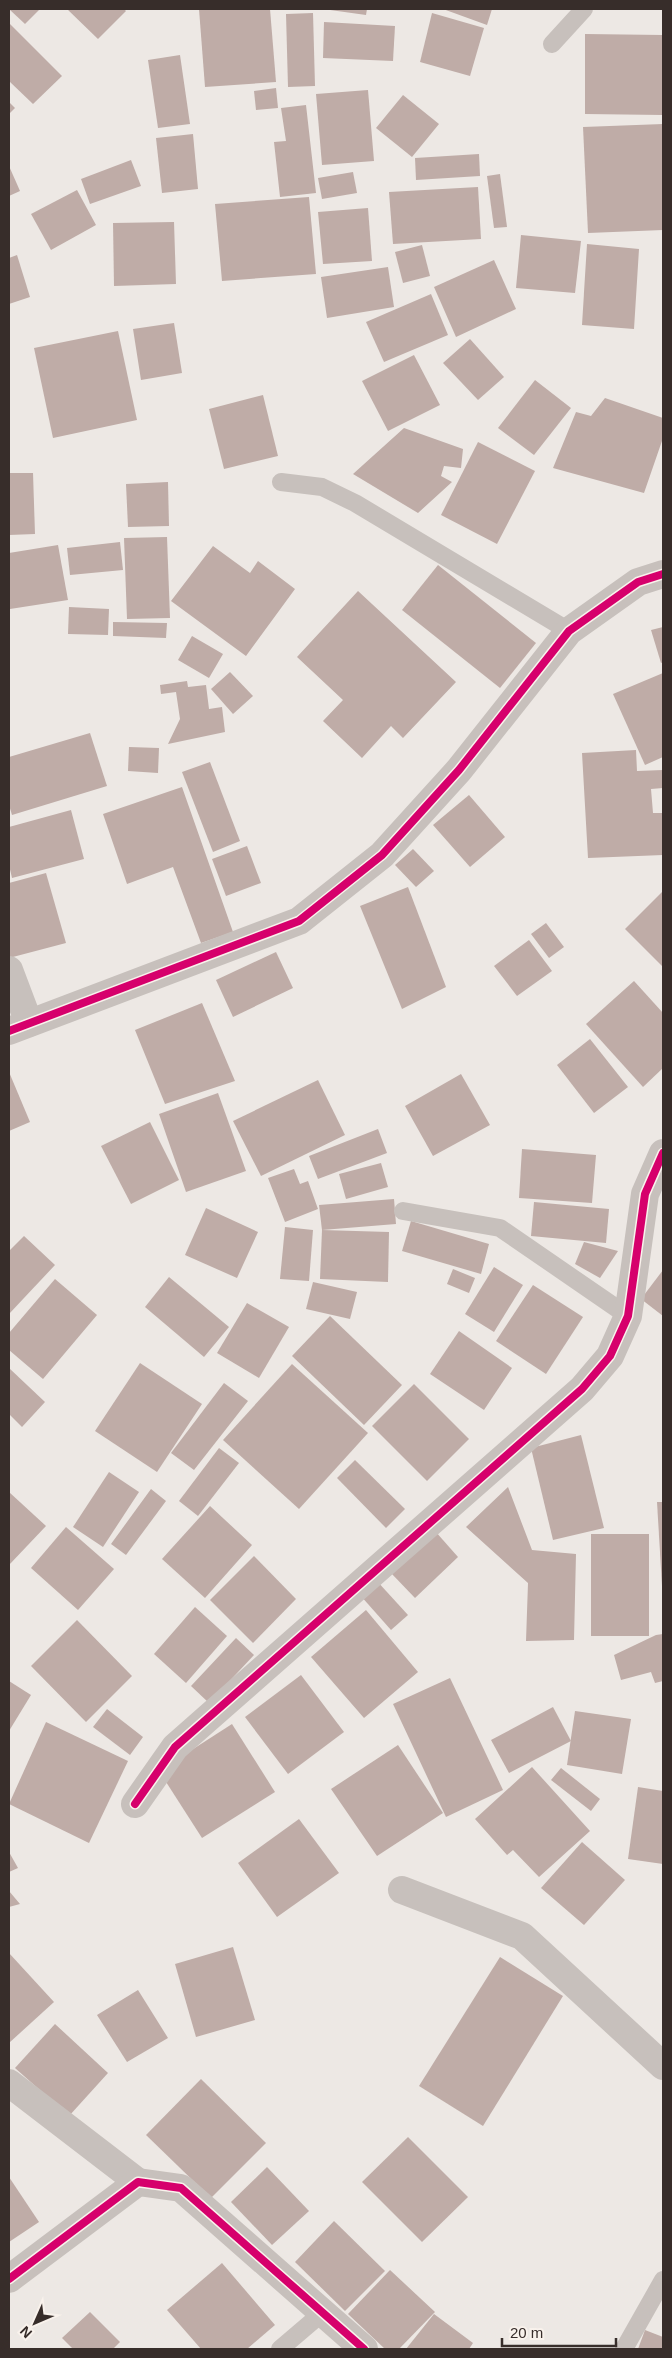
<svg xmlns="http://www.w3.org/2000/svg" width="672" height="2358" font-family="Helvetica,sans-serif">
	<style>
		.building { fill: #bfaca7 }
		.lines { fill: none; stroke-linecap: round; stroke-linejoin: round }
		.lane { stroke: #c7c0bc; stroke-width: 18 }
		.street { stroke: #c7c0bc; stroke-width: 28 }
		.cycleway-casing { stroke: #f9f2ec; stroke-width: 11 }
		.cycleway { stroke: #d6006c; stroke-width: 8 }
	</style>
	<rect width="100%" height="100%" fill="#ede8e4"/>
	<g class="building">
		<path d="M9 9H40L25 24Z"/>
		<path d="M67 9H124L126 11 98 39Z"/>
		<path d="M199 9H270L276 82 205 87Z"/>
		<path d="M323 9H367L366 15Z"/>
		<path d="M443 9H492L487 25Z"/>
		<path d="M313 13 315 86 288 87 286 14Z"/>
		<path d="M432 13 484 28 470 76 420 62Z"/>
		<path d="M324 22 395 26 393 61 323 58Z"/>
		<path d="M9 23 62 76 33 104 9 81Z"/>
		<path d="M585 34 663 35V115L585 114Z"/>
		<path d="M180 55 190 124 158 128 148 60Z"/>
		<path d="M276 88 278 108 256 110 254 91Z"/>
		<path d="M368 90 374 161 322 165 316 94Z"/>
		<path d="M403 95 439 124 412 157 376 128Z"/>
		<path d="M9 102 15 108 9 114Z"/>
		<path d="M306 105 316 193 280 197 274 142 286 141 281 108Z"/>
		<path d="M663 124V230L588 233 583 127Z"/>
		<path d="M193 134 198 189 162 193 156 138Z"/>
		<path d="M479 154 480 176 416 180 415 158Z"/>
		<path d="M131 160 141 186 90 204 81 179Z"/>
		<path d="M9 166 20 191 9 196Z"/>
		<path d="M353 172 357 193 322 199 318 178Z"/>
		<path d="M500 174 507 227 494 228 487 176Z"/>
		<path d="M478 187 481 239 393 244 389 192Z"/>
		<path d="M77 190 96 225 51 250 31 214Z"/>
		<path d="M309 197 316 274 222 281 215 204Z"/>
		<path d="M368 208 372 261 323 264 318 212Z"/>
		<path d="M174 222 176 284 114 286 113 223Z"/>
		<path d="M521 235 581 241 575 293 516 288Z"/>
		<path d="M587 244 639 249 634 329 582 325Z"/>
		<path d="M422 245 430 276 403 283 395 252Z"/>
		<path d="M17 255 30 297 9 304V258Z"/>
		<path d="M494 260 516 309 456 337 434 287Z"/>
		<path d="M388 267 394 307 327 318 321 277Z"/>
		<path d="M431 294 448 335 384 362 366 322Z"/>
		<path d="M174 323 182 373 141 380 133 329Z"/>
		<path d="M118 331 137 420 53 438 34 348Z"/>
		<path d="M470 339 504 377 478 400 443 363Z"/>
		<path d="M414 355 440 405 388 431 362 381Z"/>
		<path d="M535 380 571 408 534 455 498 428Z"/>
		<path d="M263 395 278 456 224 469 209 409Z"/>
		<path d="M605 398 663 418V438L644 493 553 468 576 412 591 416Z"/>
		<path d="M404 428 463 449 461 468 444 466 441 476 452 482 418 513 353 474Z"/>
		<path d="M478 442 535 471 497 544 441 515Z"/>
		<path d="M9 473H33L35 534 9 535Z"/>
		<path d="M168 482 169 526 128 527 126 484Z"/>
		<path d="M167 537 170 618 127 619 124 538Z"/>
		<path d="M120 542 123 570 70 575 67 548Z"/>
		<path d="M58 545 68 600 10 609 9 553Z"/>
		<path d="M213 546 250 573 258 561 295 589 246 656 171 601Z"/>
		<path d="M438 565 536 643 500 688 402 610Z"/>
		<path d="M358 591 456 682 403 738 391 726 362 758 323 721 343 700 297 657Z"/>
		<path d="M69 607 109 609 108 635 68 634Z"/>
		<path d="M113 622 167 623 166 638 113 636Z"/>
		<path d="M663 627V662L661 663 651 630Z"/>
		<path d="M192 636 223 654 209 678 178 660Z"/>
		<path d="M230 672 253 696 233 714 211 689Z"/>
		<path d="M663 673V757L645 765 613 694Z"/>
		<path d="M187 681 188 687 206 685 209 709 222 707 225 732 168 744 180 719 176 692 161 694 160 685Z"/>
		<path d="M90 733 107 786 12 815 9 805V757Z"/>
		<path d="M129 747 159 748 158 773 128 771Z"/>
		<path d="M636 750 637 771 663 770V788L651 789 653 813H663V855L588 858 582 753Z"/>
		<path d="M210 762 240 841 213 852 182 772Z"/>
		<path d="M182 787 233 932 201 943 173 867 127 884 103 814Z"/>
		<path d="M469 795 505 837 470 867 433 825Z"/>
		<path d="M71 810 84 859 12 878 9 865V827Z"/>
		<path d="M247 846 261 883 226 896 212 859Z"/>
		<path d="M413 849 434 871 416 887 395 865Z"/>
		<path d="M46 873 66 943 9 958V883Z"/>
		<path d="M408 887 446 987 402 1009 360 906Z"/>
		<path d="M663 891V967L625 929Z"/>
		<path d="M546 923 564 947 549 958 531 934Z"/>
		<path d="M529 940 552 971 517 996 494 966Z"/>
		<path d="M276 952 293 988 233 1017 216 980Z"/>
		<path d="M634 981 663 1013V1068L643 1087 586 1024Z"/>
		<path d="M202 1003 235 1081 165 1104 135 1030Z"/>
		<path d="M590 1039 628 1087 594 1113 557 1065Z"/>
		<path d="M9 1072 30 1122 9 1131Z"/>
		<path d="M461 1074 490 1125 433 1156 405 1106Z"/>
		<path d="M318 1080 345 1135 261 1176 233 1121Z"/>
		<path d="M218 1093 246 1171 186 1192 159 1114Z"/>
		<path d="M150 1122 179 1180 131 1204 101 1146Z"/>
		<path d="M378 1129 387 1153 318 1179 309 1156Z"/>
		<path d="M522 1149 596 1155 592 1203 519 1198Z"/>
		<path d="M381 1163 388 1187 346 1199 339 1174Z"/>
		<path d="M294 1169 300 1184 308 1181 318 1209 285 1222 268 1178Z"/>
		<path d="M394 1199 396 1224 322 1230 319 1205Z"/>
		<path d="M534 1202 609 1209 606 1243 531 1236Z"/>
		<path d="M206 1208 258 1232 237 1278 185 1255Z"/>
		<path d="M411 1221 489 1244 481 1274 402 1251Z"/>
		<path d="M285 1227 313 1230 309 1281 280 1279Z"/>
		<path d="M322 1230 389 1232 388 1282 320 1279Z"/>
		<path d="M24 1236 55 1265 9 1314V1251Z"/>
		<path d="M584 1242 618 1251 600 1278 575 1264Z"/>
		<path d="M494 1267 523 1285 494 1332 465 1314Z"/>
		<path d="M453 1269 475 1278 469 1293 447 1284Z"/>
		<path d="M663 1270V1316L641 1299Z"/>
		<path d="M169 1277 229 1327 204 1357 145 1307Z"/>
		<path d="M55 1279 97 1315 43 1379 9 1350V1333Z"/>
		<path d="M313 1282 357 1292 350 1319 306 1309Z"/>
		<path d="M533 1285 583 1317 546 1374 496 1341Z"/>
		<path d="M247 1303 289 1327 259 1378 217 1353Z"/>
		<path d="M330 1316 402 1385 364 1425 292 1356Z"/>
		<path d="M459 1331 512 1368 484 1410 430 1374Z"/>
		<path d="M140 1363 202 1404 157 1472 95 1431Z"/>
		<path d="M292 1364 368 1433 299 1509 223 1440Z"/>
		<path d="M9 1368 45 1402 22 1427 9 1414Z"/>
		<path d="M224 1383 248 1401 194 1470 171 1453Z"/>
		<path d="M414 1384 469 1439 427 1481 372 1426Z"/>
		<path d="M581 1435 604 1528 553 1540 531 1448Z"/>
		<path d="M219 1448 239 1463 198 1516 179 1501Z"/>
		<path d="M355 1460 405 1509 386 1528 337 1478Z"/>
		<path d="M109 1472 139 1492 103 1547 73 1527Z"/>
		<path d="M508 1487 532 1550 576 1554 574 1640 526 1641 528 1583 466 1527Z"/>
		<path d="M151 1489 166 1501 126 1555 111 1544Z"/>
		<path d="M9 1492 46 1526 9 1565Z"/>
		<path d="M657 1502H663V1586H662Z"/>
		<path d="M210 1506 252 1545 205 1598 162 1559Z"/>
		<path d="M66 1527 114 1569 78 1610 31 1568Z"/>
		<path d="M435 1531 458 1557 415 1598 391 1573Z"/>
		<rect x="591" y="1534" width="58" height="102"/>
		<path d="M254 1556 296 1599 253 1643 210 1600Z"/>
		<path d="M376 1580 408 1615 391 1630 360 1595Z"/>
		<path d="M195 1607 227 1636 186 1683 154 1654Z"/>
		<path d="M366 1610 418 1672 364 1718 311 1657Z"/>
		<path d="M77 1620 132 1676 86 1722 31 1666Z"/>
		<path d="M663 1634V1681L655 1683 651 1672 621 1680 614 1655 656 1635Z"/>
		<path d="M236 1638 254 1655 209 1703 191 1686Z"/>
		<path d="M301 1675 344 1732 288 1774 245 1717Z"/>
		<path d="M450 1678 503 1790 446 1817 393 1704Z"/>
		<path d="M9 1681 31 1695 9 1731Z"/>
		<path d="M553 1707 571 1741 509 1773 491 1740Z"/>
		<path d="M107 1709 143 1737 130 1755 93 1727Z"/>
		<path d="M575 1711 631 1719 622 1774 567 1765Z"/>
		<path d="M46 1722 128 1761 89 1843 9 1804Z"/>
		<path d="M232 1724 275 1792 202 1838 159 1771Z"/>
		<path d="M398 1745 443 1813 377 1856 331 1789Z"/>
		<path d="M532 1767 590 1831 539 1877 513 1850 507 1855 475 1819Z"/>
		<path d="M561 1768 600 1799 591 1811 551 1780Z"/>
		<path d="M638 1787 663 1791V1864L628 1859Z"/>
		<path d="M299 1819 339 1873 277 1917 238 1863Z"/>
		<path d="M582 1842 625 1880 584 1925 541 1888Z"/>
		<path d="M9 1852 18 1868 9 1872Z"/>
		<path d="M9 1891 20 1904 9 1907Z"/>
		<path d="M233 1947 255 2020 196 2037 175 1964Z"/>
		<path d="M9 1953 54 2002 9 2043Z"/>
		<path d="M500 1957 563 1996 483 2126 419 2086Z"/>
		<path d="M138 1990 168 2038 127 2062 97 2015Z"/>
		<path d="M55 2024 108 2073 69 2116 15 2068Z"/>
		<path d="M201 2079 266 2143 211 2198 146 2135Z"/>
		<path d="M408 2137 468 2197 422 2242 362 2182Z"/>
		<path d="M267 2167 309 2211 272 2245 231 2202Z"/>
		<path d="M9 2177 39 2222 9 2242Z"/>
		<path d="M334 2221 385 2271 345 2311 295 2262Z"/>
		<path d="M222 2263 275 2325 247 2349H201L167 2310Z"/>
		<path d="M390 2270 435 2312 399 2349H385L348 2314Z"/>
		<path d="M90 2312 120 2342 113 2349H73L62 2338Z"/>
		<path d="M434 2314 473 2343 469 2349H406Z"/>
		<path d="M645 2330 663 2337V2349H638Z"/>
	</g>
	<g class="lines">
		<g class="lane">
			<path d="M552 44 584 9"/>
			<path d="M281 482 322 487 355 503 569 631"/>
			<path d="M403 1211 500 1228 628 1316"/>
			<path d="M280 2349 321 2314"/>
			<path d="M624 2349 663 2280"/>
		</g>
		<g class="street">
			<path d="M9 970 29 1023"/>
			<path d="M9 1031 299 921 382 855 459 770 569 631 638 582 663 574"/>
			<path d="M135 1804 175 1747 582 1389 610 1356 628 1316 645 1194 663 1153"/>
			<path d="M402 1890 522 1936 663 2066"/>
			<path d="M9 2083 138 2182"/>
			<path d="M9 2279 138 2182 181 2188 364 2349"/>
		</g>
		<defs>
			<g id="cycleway">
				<path d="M9 1031 299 921 382 855 459 770 569 631 638 582 663 574"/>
				<path d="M135 1804 175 1747 582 1389 610 1356 628 1316 645 1194 663 1153"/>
				<path d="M9 2279 138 2182 181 2188 364 2349"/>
			</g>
		</defs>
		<use href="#cycleway" class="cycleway-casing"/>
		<use href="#cycleway" class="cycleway"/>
	</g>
	<rect width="672" height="2358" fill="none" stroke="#372d2a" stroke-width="20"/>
	<g transform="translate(35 2323) rotate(225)" stroke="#f9f2ec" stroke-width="4" paint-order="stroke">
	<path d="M0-4L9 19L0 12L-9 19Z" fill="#372d2a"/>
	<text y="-8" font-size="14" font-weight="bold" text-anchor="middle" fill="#372d2a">N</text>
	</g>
	<path d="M502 2338v8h114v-8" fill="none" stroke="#372d2a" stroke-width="2.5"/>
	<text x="510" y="2338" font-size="15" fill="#372d2a" stroke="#f9f2ec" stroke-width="4" paint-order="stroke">20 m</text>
</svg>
